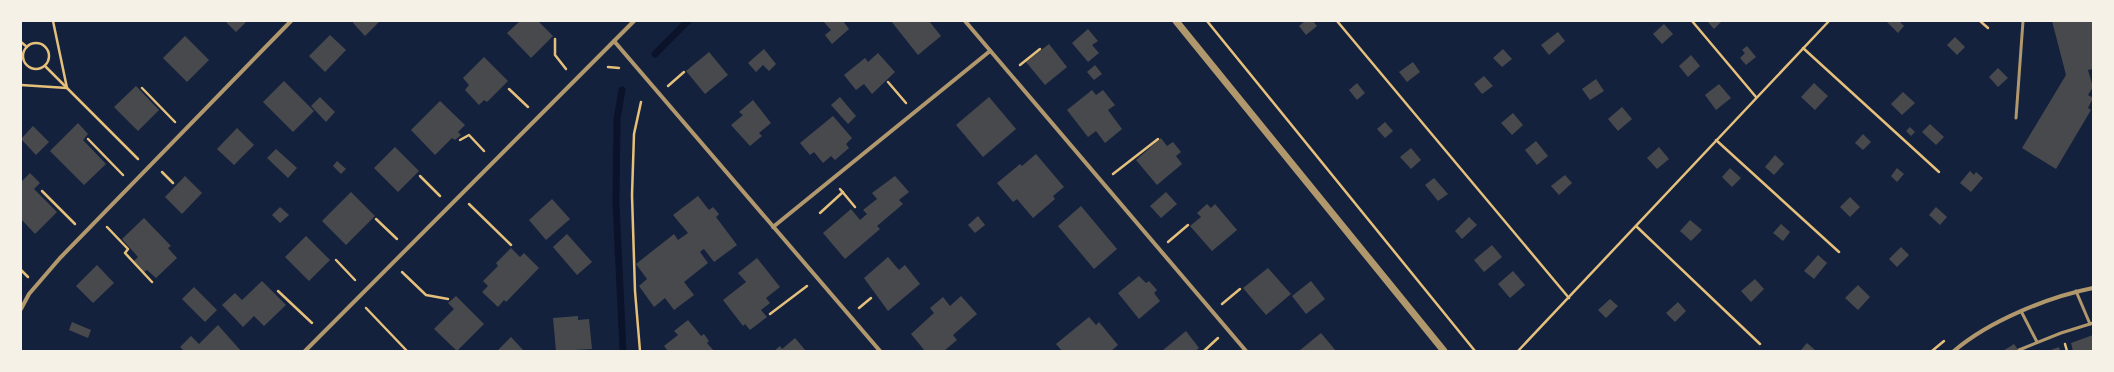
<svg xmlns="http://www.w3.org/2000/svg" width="2114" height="372" font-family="'Source Sans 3',sans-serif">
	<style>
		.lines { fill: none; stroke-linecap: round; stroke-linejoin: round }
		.stream { stroke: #0b132b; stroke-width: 7 }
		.building { fill: #48494c }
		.path { stroke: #e5c07b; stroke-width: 2.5 }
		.service { stroke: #b1986c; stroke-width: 3 }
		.minor { stroke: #b1986c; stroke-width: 4 }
		.tertiary { stroke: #b1986c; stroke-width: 7 }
	</style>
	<rect width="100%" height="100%" fill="#14213d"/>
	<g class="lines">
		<g class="stream">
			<path d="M655 54 688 21"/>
			<path d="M622 90 617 119 616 204 623 351"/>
		</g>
	</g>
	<g class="building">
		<path d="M225 21H247L236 32Z"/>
		<path d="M355 21H380L365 36 353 23Z"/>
		<path d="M520 21H538L553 36 531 58 507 33Z"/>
		<path d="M823 21H843L849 29 832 44 825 35 831 30Z"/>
		<path d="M891 21H929L941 36 918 55Z"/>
		<path d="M1305 21H1313L1317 26 1306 35 1299 26Z"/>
		<path d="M1707 21H1722L1714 29Z"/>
		<path d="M1886 21H1899L1904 26 1898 33Z"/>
		<path d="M2052 21H2093V69L2088 70 2093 87 2088 95 2093 98 2088 108 2091 110 2056 169 2022 148 2066 75Z"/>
		<path d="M1664 24 1673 34 1662 44 1653 34Z"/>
		<path d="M1088 29 1098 41 1092 45 1099 53 1088 62 1072 43Z"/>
		<path d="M1558 32 1565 41 1549 55 1541 45Z"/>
		<path d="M330 35 346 50 325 72 309 56Z"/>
		<path d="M185 36 209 60 187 82 163 58Z"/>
		<path d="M1955 37 1965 47 1957 55 1947 45Z"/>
		<path d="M1049 44 1067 67 1045 85 1026 62Z"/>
		<path d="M1747 46 1756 57 1746 65 1740 58 1745 53 1742 50Z"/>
		<path d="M764 49 776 64 769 71 763 65 756 72 748 63Z"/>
		<path d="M1503 49 1512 59 1502 67 1493 58Z"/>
		<path d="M709 52 728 75 705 94 686 71Z"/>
		<path d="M878 53 895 72 872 94 864 84 856 90 844 75 865 58 868 62Z"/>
		<path d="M1691 55 1700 66 1688 77 1679 66Z"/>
		<path d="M484 57 508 81 487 102 484 100 479 105 465 90 469 85 463 78Z"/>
		<path d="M1413 62 1420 72 1407 82 1399 72Z"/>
		<path d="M1095 65 1102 74 1094 80 1087 72Z"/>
		<path d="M1998 68 2008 78 1998 87 1989 77Z"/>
		<path d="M1484 76 1493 86 1482 94 1474 84Z"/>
		<path d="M1596 79 1604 91 1590 100 1582 89Z"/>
		<path d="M284 81 314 111 293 132 263 102Z"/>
		<path d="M1357 83 1365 93 1357 100 1349 90Z"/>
		<path d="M1814 83 1828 96 1815 110 1801 97Z"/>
		<path d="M1719 84 1731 98 1716 110 1705 95Z"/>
		<path d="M136 86 159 110 138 131 114 107Z"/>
		<path d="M1092 90 1096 95 1103 90 1115 105 1108 110 1122 129 1105 143 1096 131 1088 137 1067 110Z"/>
		<path d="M1903 92 1915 103 1902 115 1891 104Z"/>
		<path d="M320 97 335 112 326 122 311 106Z"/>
		<path d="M840 97 856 116 848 124 831 105Z"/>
		<path d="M989 97 1016 129 983 157 956 125Z"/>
		<path d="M753 100 771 123 759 133 762 136 750 146 731 125 743 115 739 112Z"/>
		<path d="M440 101 465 125 458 132 461 135 455 140 452 138 435 155 411 130Z"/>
		<path d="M1622 107 1632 119 1618 131 1608 119Z"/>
		<path d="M1513 113 1523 125 1512 135 1501 123Z"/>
		<path d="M833 116 852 138 846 144 849 148 835 160 831 156 823 163 814 152 810 155 800 143Z"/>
		<path d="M1385 122 1393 131 1385 138 1377 129Z"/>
		<path d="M78 123 88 134 83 140 106 164 84 185 50 151Z"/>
		<path d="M1930 124 1944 137 1936 145 1922 132Z"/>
		<path d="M33 126 49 142 36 155 21 139Z"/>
		<path d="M1910 127 1915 132 1911 136 1906 131Z"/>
		<path d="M237 128 254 145 234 165 217 149Z"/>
		<path d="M1863 134 1871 142 1863 150 1855 143Z"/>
		<path d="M1161 138 1167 146 1173 142 1181 152 1176 156 1182 164 1157 185 1136 160Z"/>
		<path d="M1536 141 1548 156 1537 165 1525 150Z"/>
		<path d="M395 147 419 171 398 192 374 168Z"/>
		<path d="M1659 147 1669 159 1657 169 1647 158Z"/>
		<path d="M1411 148 1421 160 1411 169 1400 157Z"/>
		<path d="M276 149 297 168 288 178 267 158Z"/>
		<path d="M1036 154 1064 187 1053 196 1055 199 1033 218 1017 199 1013 202 997 183 1020 164 1022 166Z"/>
		<path d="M1775 155 1784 164 1774 175 1765 167Z"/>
		<path d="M337 161 346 169 341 174 333 166Z"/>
		<path d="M1730 168 1741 178 1732 187 1722 177Z"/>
		<path d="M1897 168 1904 174 1897 182 1891 176Z"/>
		<path d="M1970 171 1974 175 1976 172 1983 178 1971 192 1960 183Z"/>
		<path d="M30 173 40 183 34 189 57 212 35 234 21 219V182Z"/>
		<path d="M1565 175 1572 183 1559 195 1551 186Z"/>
		<path d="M185 176 202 193 182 214 165 197Z"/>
		<path d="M895 176 909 192 899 200 903 204 877 226 880 229 845 259 823 233 851 209 860 220 867 214 863 210 877 199 872 193Z"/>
		<path d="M1434 178 1448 194 1438 201 1425 185Z"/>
		<path d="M351 192 375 216 346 245 322 221Z"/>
		<path d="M1166 192 1177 204 1161 218 1150 206Z"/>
		<path d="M698 196 709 210 713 207 719 214 716 217 737 245 714 262 704 249 701 251 700 252 708 263 684 282 694 295 674 310 665 298 654 307 639 286 647 279 636 264 674 234 678 240 688 233 673 215Z"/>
		<path d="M1850 197 1860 207 1850 217 1840 207Z"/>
		<path d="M552 199 570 219 546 240 529 220Z"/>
		<path d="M1207 204 1211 208 1215 204 1237 230 1212 251 1190 226 1201 217 1197 213Z"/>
		<path d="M1081 206 1117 249 1094 269 1058 226Z"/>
		<path d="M280 207 289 215 280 223 272 215Z"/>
		<path d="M1936 207 1947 217 1940 225 1929 215Z"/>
		<path d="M978 216 985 225 975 233 968 225Z"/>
		<path d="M1469 217 1477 225 1462 239 1455 231Z"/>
		<path d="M144 218 171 246 168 248 177 258 156 278 147 270 144 272 134 261 138 257 122 239Z"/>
		<path d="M1690 220 1702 230 1691 241 1680 231Z"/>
		<path d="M1781 224 1790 232 1783 241 1773 233Z"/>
		<path d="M567 234 592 262 577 275 553 247Z"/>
		<path d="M306 236 330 260 309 281 285 257Z"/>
		<path d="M1492 245 1502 257 1484 272 1474 260Z"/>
		<path d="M1901 247 1909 255 1897 267 1889 259Z"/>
		<path d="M511 248 520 257 524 253 539 268 506 302 504 300 498 307 482 292 488 286 483 281 498 266 496 263Z"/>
		<path d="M1818 255 1827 263 1814 279 1804 271Z"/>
		<path d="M888 257 899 270 905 265 920 284 888 311 864 278Z"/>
		<path d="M757 258 780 287 766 298 770 303 761 310 767 317 750 330 745 324 743 326 723 300 746 282 738 273Z"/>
		<path d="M97 265 114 283 93 303 76 286Z"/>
		<path d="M1268 268 1291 294 1266 315 1243 288Z"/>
		<path d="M1513 271 1525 285 1510 298 1498 284Z"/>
		<path d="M1139 276 1146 283 1149 281 1157 290 1154 293 1160 301 1139 319 1118 293Z"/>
		<path d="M1755 279 1764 289 1751 302 1741 291Z"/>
		<path d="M262 281 286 305 264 326 254 316 243 327 222 305 235 293 242 300Z"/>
		<path d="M1311 281 1325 299 1306 314 1292 296Z"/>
		<path d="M1858 285 1870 297 1858 310 1845 298Z"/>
		<path d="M194 287 217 310 205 322 182 299Z"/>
		<path d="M456 296 484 324 457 351 434 329 454 309 448 303Z"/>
		<path d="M961 296 977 314 953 335 957 340 944 351H925L911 334 934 313 930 308 943 297 950 306Z"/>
		<path d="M1610 299 1618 306 1606 318 1598 310Z"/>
		<path d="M1678 302 1686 311 1675 322 1666 313Z"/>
		<path d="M578 316V320L589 319 592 349 556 351 553 318Z"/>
		<path d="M1089 317 1096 325 1099 322 1118 345 1111 351H1062L1056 344Z"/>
		<path d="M688 320 701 336 704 334 709 341 707 343 714 351H668L664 346 678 335 674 331Z"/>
		<path d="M72 322 91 330 88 338 69 330Z"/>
		<path d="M218 325 241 351H184L180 347 191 336 199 344Z"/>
		<path d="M1186 331 1199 348 1195 351H1162Z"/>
		<path d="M1321 333 1336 351H1299Z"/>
		<path d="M2093 335V351H2073L2071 343Z"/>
		<path d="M511 337 524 351H497Z"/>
		<path d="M795 338 806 351H774L780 346 782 349Z"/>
		<path d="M1807 343 1815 350 1814 351H1800Z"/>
		<path d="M2014 344 2019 351H2003Z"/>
		<path d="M2059 347 2060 351H2048Z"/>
	</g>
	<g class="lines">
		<g class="path">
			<path d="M1207 21 1475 351"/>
			<path d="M1337 21 1569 298"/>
			<path d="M1692 21 1756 97"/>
			<path d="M1980 21 1988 28"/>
			<path d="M555 39V55L566 69"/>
			<path d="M21 42 27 47"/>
			<circle cx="36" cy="56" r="13"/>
			<path d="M1803 48 1939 172"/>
			<path d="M1020 65 1040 49"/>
			<path d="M45 66 138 159"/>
			<path d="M608 67 619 68"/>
			<path d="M888 82 906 103"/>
			<path d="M21 85 67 88 53 21"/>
			<path d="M668 86 684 72"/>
			<path d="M142 88 175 122"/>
			<path d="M509 89 528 107"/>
			<path d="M88 139 123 175"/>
			<path d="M460 140 469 135 484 151"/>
			<path d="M1716 140 1839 252"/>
			<path d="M162 172 173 183"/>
			<path d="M1113 174 1158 139"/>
			<path d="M420 176 440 196"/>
			<path d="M840 189 855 207"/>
			<path d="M42 191 75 224"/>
			<path d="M469 204 511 245"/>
			<path d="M820 213 843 192"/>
			<path d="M376 219 397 239"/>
			<path d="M1636 226 1760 344"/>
			<path d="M107 227 128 249 125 253 152 282"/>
			<path d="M1168 242 1188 225"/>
			<path d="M336 260 355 280"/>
			<path d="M21 270 28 277"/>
			<path d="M402 272 426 295 448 299"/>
			<path d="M278 291 312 323"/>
			<path d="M1222 304 1240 289"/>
			<path d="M366 308 407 351"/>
			<path d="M859 308 871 298"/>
			<path d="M770 314 807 286"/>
			<path d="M2065 344 2067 351"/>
			<path d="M640 351 635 291 632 195 634 134 641 102"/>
			<path d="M1204 351 1218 338"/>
			<path d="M1518 351 1829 21"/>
			<path d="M1932 351 1944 341"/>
		</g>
		<g class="service">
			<path d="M2016 118 2023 21"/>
			<path d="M2076 291 2090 324"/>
			<path d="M2021 311 2037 342"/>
			<path d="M2019 350 2061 333 2093 323"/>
		</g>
		<g class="minor">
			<path d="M965 21 1246 351"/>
			<path d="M614 41 880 351"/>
			<path d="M773 227 990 51"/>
			<path d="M21 309 29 294 60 258 291 21"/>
			<path d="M305 351 634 21"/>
			<path d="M1954 351C1989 321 2048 297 2093 288"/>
		</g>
		<path class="tertiary" d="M1176 21 1444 351"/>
	</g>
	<rect width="2114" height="372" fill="none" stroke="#f6f1e7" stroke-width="44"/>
</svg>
